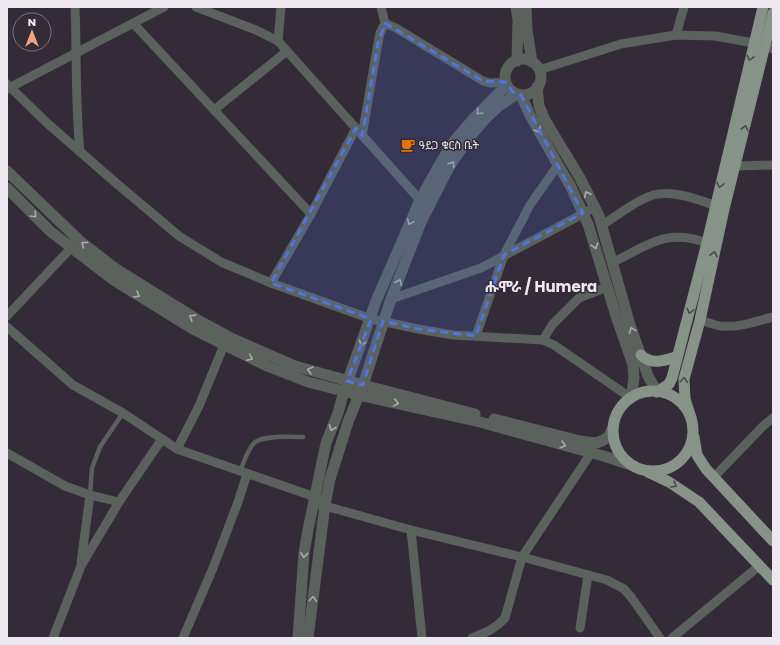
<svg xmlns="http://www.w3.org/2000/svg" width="780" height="645" font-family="Poppins,'Noto Sans Ethiopic',sans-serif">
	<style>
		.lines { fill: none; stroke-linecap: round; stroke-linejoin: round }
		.service { stroke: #5b625d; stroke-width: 4.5 }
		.minor { stroke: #5b625d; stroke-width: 9 }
		.tertiary { stroke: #5b625d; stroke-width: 11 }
		.primary { stroke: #879389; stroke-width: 11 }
		.oneway { stroke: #4c4a50 }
		.oneway2 { stroke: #acacae }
		.marked { fill: #5175de; fill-opacity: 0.2; stroke: #5175de; stroke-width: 3; stroke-dasharray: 8 5; stroke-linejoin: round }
		.labels { text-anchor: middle; stroke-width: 3; stroke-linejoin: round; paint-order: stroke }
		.poi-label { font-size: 11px; fill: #eee9f1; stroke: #332b37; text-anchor: start }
		.district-label { font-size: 15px; font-weight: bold; fill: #eee9f1; stroke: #332b37 }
	</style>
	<rect width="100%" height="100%" fill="#332b37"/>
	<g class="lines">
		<g class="service">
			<path d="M240 471C244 462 247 451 254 443 263 435 291 437 303 437"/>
			<path d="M90 495 92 468 100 447 123 413"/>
		</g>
		<g class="minor">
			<path d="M75 7C77 55 75 104 80 152"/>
			<path d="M196 7 256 30 278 41 420 200 424 202"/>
			<path d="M133 23 311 214"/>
			<path d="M385 23 396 28 483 81 490 83 506 82"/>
			<path d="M676 35 684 7"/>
			<path d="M278 41 281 7"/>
			<path d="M539 70 621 44 676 35 715 36 765 45 773 49"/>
			<path d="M7 84 47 123 116 183 179 236 221 262 271 283 371 319 418 329 453 335 543 340 554 345 631 398"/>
			<path d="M7 89 164 7"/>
			<path d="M214 110 287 51"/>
			<path d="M362 136 378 43 380 33 385 23 381 7"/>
			<path d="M735 166 773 165"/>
			<path d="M602 225C617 216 636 200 653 195 675 189 701 201 722 208"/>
			<path d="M612 263C648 245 666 228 707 243"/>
			<path d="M271 283 311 214 356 128"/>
			<path d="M391 299 481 268 594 208"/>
			<path d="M7 316 71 248"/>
			<path d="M700 320C707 322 714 325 721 326 739 328 756 321 773 317"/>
			<path d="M7 327 73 385 123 413 177 449 321 499"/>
			<path d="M476 336 504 255 530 205 558 165"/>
			<path d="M543 340 552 325 579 298 607 287"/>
			<path d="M177 449 199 406 224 345"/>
			<path d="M7 453 65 486 90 495 119 502"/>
			<path d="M714 477 763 426 773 418"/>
			<path d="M318 504 411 530 522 557 607 580 624 589 631 597 660 638"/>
			<path d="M411 530 422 638"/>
			<path d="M81 563 90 495"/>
			<path d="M580 628 588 575"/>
			<path d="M53 638 81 566 119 502 162 439"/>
			<path d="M183 638 213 568 238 502 247 474"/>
			<path d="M472 638C485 633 495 629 505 618L522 557 591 453"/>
			<path d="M672 638 759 566"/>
		</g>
		<g class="tertiary">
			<path d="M516 7 518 20 517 61"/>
			<path d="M526 7 527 30 532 62"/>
			<circle cx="523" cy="77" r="18"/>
			<path d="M537 87 539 106 545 120 580 178 599 216 630 325 648 376 657 392"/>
			<path d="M521 95 529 113 558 165 570 185 588 224 617 319 633 365 634 378 631 398"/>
			<path d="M7 171 80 241 116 269 198 320 233 339 295 366 363 385 475 414"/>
			<path d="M7 188 50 231 112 279 193 329 267 366 308 382 358 395 480 422 607 457 634 466"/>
			<path d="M494 419 580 441 596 443 604 440 609 436 613 427"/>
			<path d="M298 638 304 553 308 530 326 443 338 413 344 391 376 301 420 200 441 162 455 140 473 119 507 85"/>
			<path d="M308 638 325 505 330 479 348 422 363 385 391 299 421 222 449 167 469 138 486 118 499 106 517 94"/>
		</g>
		<g class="primary">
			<path d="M641 355C653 366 663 360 677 357"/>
			<circle cx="653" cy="431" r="40"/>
			<path d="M657 392 669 384 672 378 707 243 763 7"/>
			<path d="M691 418 685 399 684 379 700 320 724 209 773 13"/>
			<path d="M694 437 697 455 706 469 773 541"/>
			<path d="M648 472 669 482 699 502 773 580"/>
		</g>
	</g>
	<defs><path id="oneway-chevron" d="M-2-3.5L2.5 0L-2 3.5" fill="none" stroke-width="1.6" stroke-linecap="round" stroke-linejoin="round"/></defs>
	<g class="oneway">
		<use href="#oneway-chevron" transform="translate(750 58) rotate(103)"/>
		<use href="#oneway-chevron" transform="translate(745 128) rotate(-76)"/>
		<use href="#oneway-chevron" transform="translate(720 185) rotate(103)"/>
		<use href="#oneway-chevron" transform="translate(714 254) rotate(-78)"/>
		<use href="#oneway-chevron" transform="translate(690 311) rotate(104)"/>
		<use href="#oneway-chevron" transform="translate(684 380) rotate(-85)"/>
		<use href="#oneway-chevron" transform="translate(674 485) rotate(31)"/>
	</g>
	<g class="oneway2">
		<use href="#oneway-chevron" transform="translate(479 112) rotate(134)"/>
		<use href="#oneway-chevron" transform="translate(538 130) rotate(61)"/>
		<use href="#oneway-chevron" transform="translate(452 164) rotate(-57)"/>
		<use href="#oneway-chevron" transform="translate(587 194) rotate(-115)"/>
		<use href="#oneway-chevron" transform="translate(34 215) rotate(45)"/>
		<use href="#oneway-chevron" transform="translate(410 222) rotate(114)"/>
		<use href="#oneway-chevron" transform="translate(84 244) rotate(-141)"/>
		<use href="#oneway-chevron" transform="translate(595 246) rotate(73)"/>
		<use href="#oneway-chevron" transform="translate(399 282) rotate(-67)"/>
		<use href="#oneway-chevron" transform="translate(137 295) rotate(31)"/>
		<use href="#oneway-chevron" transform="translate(192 317) rotate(-148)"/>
		<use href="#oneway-chevron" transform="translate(632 330) rotate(-110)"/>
		<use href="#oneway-chevron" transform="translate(362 343) rotate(109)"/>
		<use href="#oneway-chevron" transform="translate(250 358) rotate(26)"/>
		<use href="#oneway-chevron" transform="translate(310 370) rotate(-164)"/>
		<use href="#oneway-chevron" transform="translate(396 403) rotate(13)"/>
		<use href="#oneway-chevron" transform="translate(332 428) rotate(112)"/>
		<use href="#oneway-chevron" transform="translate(563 445) rotate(16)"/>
		<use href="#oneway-chevron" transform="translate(304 555) rotate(96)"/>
		<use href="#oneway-chevron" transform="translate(313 599) rotate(-83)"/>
	</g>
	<path class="marked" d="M385 23 483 81 506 82 513 92 521 95 583 213 504 255 476 336 418 329 383 321 363 385 347 381 371 319 271 283 356 128 362 136 378 43Z"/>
	<defs>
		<symbol id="cafe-bare" viewBox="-9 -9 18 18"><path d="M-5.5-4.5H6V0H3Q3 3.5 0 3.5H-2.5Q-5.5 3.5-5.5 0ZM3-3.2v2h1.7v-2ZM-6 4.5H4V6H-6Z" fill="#e8710a" stroke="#332b37" stroke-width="2.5" paint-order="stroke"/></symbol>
	</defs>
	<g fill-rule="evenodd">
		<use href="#cafe-bare" x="398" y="135" width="20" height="20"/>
	</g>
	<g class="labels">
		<g class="poi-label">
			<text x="419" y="149">ዓይጋ ቁርስ ቤት</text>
		</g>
		<g class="district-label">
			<text x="541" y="292">ሑሞራ / Humera</text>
		</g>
	</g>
	<rect width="780" height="645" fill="none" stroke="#eee9f1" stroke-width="16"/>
	<g transform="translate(32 32)"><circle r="19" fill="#332b37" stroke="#7e7781"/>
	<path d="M0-3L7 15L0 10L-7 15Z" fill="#f0a279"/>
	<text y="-6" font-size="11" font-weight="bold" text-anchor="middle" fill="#eee9f1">N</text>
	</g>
</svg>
